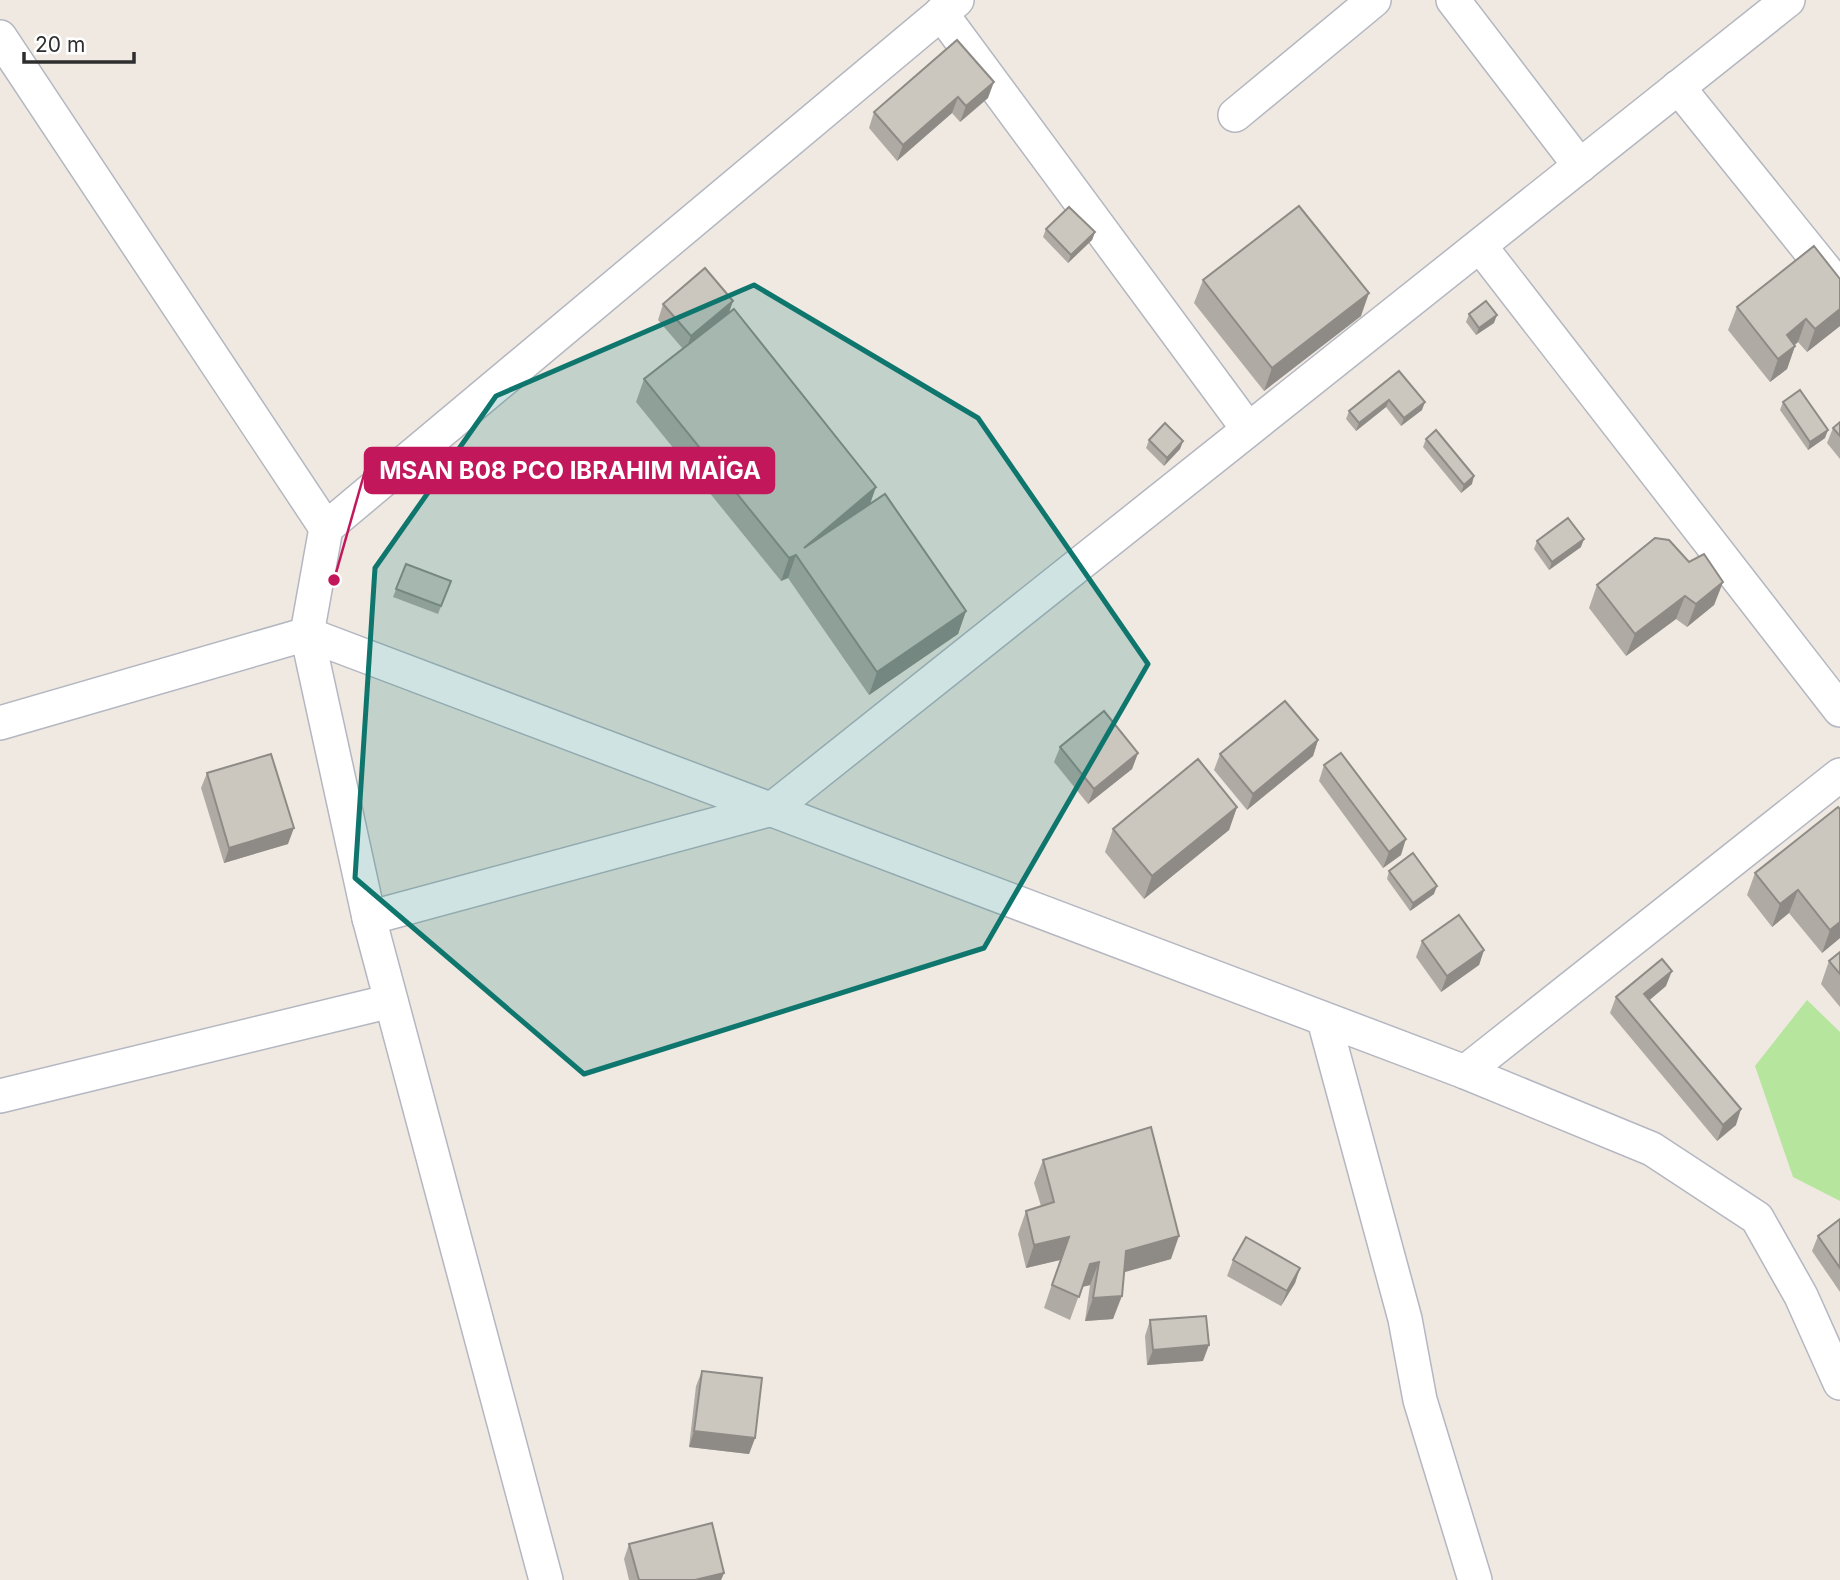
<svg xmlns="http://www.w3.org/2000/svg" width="1840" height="1580" font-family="Inter,sans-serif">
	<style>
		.green { fill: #b6e59e }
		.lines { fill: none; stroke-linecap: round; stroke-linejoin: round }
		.street-casing { stroke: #b4b7c1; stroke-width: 36 }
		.street { stroke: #fff; stroke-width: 33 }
		.wall { fill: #afaba4 }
		.shaded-wall { fill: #8e8b86 }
		.building { fill: #cbc7bf; stroke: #8e8b86; stroke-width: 2 }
		.marked { fill: #0f766e; fill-opacity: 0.2; stroke: #0f766e; stroke-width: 5; stroke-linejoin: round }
		.leader { fill: none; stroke: #c2185b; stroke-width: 2.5 }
		.callout-dot { fill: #c2185b; stroke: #fff; stroke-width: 2.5 }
		.callout { fill: #c2185b; stroke: #c2185b; stroke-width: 2.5 }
		.callout-label { font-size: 24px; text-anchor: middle; font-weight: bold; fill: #fff }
	</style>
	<rect width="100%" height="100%" fill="#efe9e1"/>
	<path class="green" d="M1807 1000 1840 1032V1201L1793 1177 1755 1066Z"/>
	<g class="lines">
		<defs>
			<g id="street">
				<path d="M1453 0 1580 166"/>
				<path d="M941 13 1248 429"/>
				<path d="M0 37 326 528"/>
				<path d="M1678 87 1840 288"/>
				<path d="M1235 115 1374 0"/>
				<path d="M1480 246 1840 710"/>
				<path d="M0 723 307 634 1465 1072 1652 1149 1757 1218 1801 1296 1840 1383"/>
				<path d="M369 918 772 809 1788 0"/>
				<path d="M1324 1020 1405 1319 1420 1400 1475 1580"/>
				<path d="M1465 1072 1840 775"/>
				<path d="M0 1096 391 1001"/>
				<path d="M546 1580 369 918 307 634 326 528 957 0"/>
			</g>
		</defs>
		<use href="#street" class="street-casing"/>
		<use href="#street" class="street"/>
	</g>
	<g class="wall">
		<path d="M957 40 988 98 960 122 952 113 897 161 869 128 874 112Z"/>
		<path d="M1046 229 1095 232 1092 240 1068 263 1043 237Z"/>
		<path d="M1840 279V326L1807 352 1798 342 1795 345V346L1787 369 1770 382 1728 330 1737 307Z"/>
		<path d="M1203 280 1361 316 1264 391 1194 303Z"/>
		<path d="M733 301 729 313 870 504 966 611 958 634 869 695 788 578 781 581 636 402 644 379 683 349 658 320 663 304Z"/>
		<path d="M1469 314 1494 323 1476 335 1466 322Z"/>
		<path d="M1399 371 1422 410 1401 426 1386 407 1356 431 1346 419 1349 411Z"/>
		<path d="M1783 402 1825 438 1808 450 1780 410Z"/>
		<path d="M1840 422V459L1827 443 1833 428Z"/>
		<path d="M1426 439 1472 484 1461 493 1423 447Z"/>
		<path d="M1149 440 1183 441 1180 449 1164 466 1146 448Z"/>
		<path d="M1537 541 1581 547 1549 570 1534 549Z"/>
		<path d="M1689 562 1723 582 1714 605 1687 627 1676 619 1626 656 1589 608 1597 585Z"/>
		<path d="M406 564 451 581 438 614 393 597Z"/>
		<path d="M1318 740 1313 756 1247 810 1214 770 1220 754Z"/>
		<path d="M1060 747 1138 753 1132 769 1088 804 1054 762Z"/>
		<path d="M1324 765 1401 855 1383 868 1319 781Z"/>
		<path d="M207 773 288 844 224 863 201 788Z"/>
		<path d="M1237 807 1229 830 1144 899 1105 852 1113 829Z"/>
		<path d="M1838 807 1840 938 1822 953 1789 913 1772 927 1747 895 1755 873Z"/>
		<path d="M1389 871 1434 894 1410 911 1387 879Z"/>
		<path d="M1422 941 1484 950 1479 965 1441 992 1416 957Z"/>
		<path d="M1840 952V1007L1821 984 1829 961Z"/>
		<path d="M1666 986 1649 1000 1736 1125 1717 1141 1610 1013 1616 997Z"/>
		<path d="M1043 1160 1171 1259 1124 1272 1113 1319 1085 1321 1090 1285 1082 1287 1070 1320 1044 1308 1060 1260 1026 1268 1018 1234 1026 1211 1041 1206 1034 1183Z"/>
		<path d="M1840 1219V1292L1812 1251 1818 1236Z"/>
		<path d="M1233 1260 1300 1268 1295 1283 1281 1306 1227 1276Z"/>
		<path d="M1150 1320 1203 1361 1147 1365 1145 1336Z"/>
		<path d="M702 1371 755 1438 749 1454 689 1447 696 1386Z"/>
		<path d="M629 1544 724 1573 721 1580H629L624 1559Z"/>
	</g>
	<g class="shaded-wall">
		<path d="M994 82 988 98 960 122 966 106Z"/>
		<path d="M958 97 952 113 897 161 903 145Z"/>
		<path d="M1095 232 1092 240 1068 263 1071 255Z"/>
		<path d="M1369 293 1361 316 1264 391 1272 368Z"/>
		<path d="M733 301 727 317 685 352 691 336Z"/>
		<path d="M1840 309V326L1807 352 1815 329Z"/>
		<path d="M1497 315 1494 323 1476 335 1479 328Z"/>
		<path d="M1806 319 1798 342 1778 358 1787 335Z"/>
		<path d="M1795 346 1787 369 1770 382 1778 359Z"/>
		<path d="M1389 400 1386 407 1356 431 1359 423Z"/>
		<path d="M1425 402 1422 410 1401 426 1404 418Z"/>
		<path d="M1828 430 1825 438 1808 450 1810 442Z"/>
		<path d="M1183 441 1180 449 1164 466 1167 458Z"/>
		<path d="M1474 476 1472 484 1461 493 1464 485Z"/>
		<path d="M876 487 868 510 804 548Z"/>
		<path d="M1584 539 1581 547 1549 570 1552 562Z"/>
		<path d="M796 555 788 578 781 581 789 558Z"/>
		<path d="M1723 582 1714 605 1687 627 1696 604Z"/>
		<path d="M1685 596 1676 619 1626 656 1635 634Z"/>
		<path d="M966 611 958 634 869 695 877 672Z"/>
		<path d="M1318 740 1313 756 1247 810 1253 794Z"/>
		<path d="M1138 753 1132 769 1088 804 1094 789Z"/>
		<path d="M1237 807 1229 830 1144 899 1152 876Z"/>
		<path d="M294 828 288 844 224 863 229 848Z"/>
		<path d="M1406 839 1401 855 1383 868 1389 852Z"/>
		<path d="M1437 886 1434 894 1410 911 1413 903Z"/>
		<path d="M1798 890 1789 913 1772 927 1780 904Z"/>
		<path d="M1840 922V938L1822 953 1830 930Z"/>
		<path d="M1484 950 1479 965 1441 992 1447 976Z"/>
		<path d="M1672 971 1666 986 1638 1010 1644 994Z"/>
		<path d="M1741 1109 1736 1125 1717 1141 1723 1125Z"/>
		<path d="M1179 1236 1171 1259 1118 1274 1126 1251Z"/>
		<path d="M1069 1237 1060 1260 1026 1268 1034 1245Z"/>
		<path d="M1099 1262 1090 1285 1082 1287 1090 1264Z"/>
		<path d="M1300 1268 1295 1283 1281 1306 1287 1291Z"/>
		<path d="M1122 1296 1113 1319 1085 1321 1093 1298Z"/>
		<path d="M1209 1345 1203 1361 1147 1365 1153 1350Z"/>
		<path d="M694 1431 755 1438 749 1454 689 1447Z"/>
		<path d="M724 1573 721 1580H695Z"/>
	</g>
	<g class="building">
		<path d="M957 40 994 82 966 106 958 97 903 145 874 112Z"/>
		<path d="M1299 206 1369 293 1272 368 1203 280Z"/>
		<path d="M1069 207 1095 232 1071 255 1046 229Z"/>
		<path d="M1814 246 1840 279V309L1815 329 1806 319 1787 335 1795 346 1778 359 1737 307Z"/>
		<path d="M705 268 733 301 691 336 663 304Z"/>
		<path d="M1486 301 1497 315 1479 328 1469 314Z"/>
		<path d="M734 309 876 487 804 548 885 494 966 611 877 672 796 555 789 558 644 379Z"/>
		<path d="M1399 371 1425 402 1404 418 1389 400 1359 423 1349 411Z"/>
		<path d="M1800 390 1828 430 1810 442 1783 402Z"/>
		<path d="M1840 422V436L1833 428Z"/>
		<path d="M1165 423 1183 441 1167 458 1149 440Z"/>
		<path d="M1436 430 1474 476 1464 485 1426 439Z"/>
		<path d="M1568 518 1584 539 1552 562 1537 541Z"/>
		<path d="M1655 538 1669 540 1689 562 1704 554 1723 582 1696 604 1685 596 1635 634 1597 585Z"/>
		<path d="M406 564 451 581 441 606 396 589Z"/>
		<path d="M1285 701 1318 740 1253 794 1220 754Z"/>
		<path d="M1104 711 1138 753 1094 789 1060 747Z"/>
		<path d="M1341 753 1406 839 1389 852 1324 765Z"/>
		<path d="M271 754 294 828 229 848 207 773Z"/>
		<path d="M1198 759 1237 807 1152 876 1113 829Z"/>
		<path d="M1838 807 1840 809V922L1830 930 1798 890 1780 904 1755 873Z"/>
		<path d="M1413 853 1437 886 1413 903 1389 871Z"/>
		<path d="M1459 915 1484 950 1447 976 1422 941Z"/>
		<path d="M1840 952V974L1829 961Z"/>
		<path d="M1662 959 1672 971 1644 994 1741 1109 1723 1125 1616 997Z"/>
		<path d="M1151 1127 1179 1236 1126 1251 1122 1296 1093 1298 1099 1262 1090 1264 1079 1297 1052 1285 1069 1237 1034 1245 1026 1211 1054 1202 1043 1160Z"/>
		<path d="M1840 1219V1268L1818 1236Z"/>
		<path d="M1246 1237 1300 1268 1287 1291 1233 1260Z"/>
		<path d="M1206 1316 1209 1345 1153 1350 1150 1320Z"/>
		<path d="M702 1371 762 1378 755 1438 694 1431Z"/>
		<path d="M712 1523 724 1573 695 1580H639L629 1544Z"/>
	</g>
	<path class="marked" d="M754 285 978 418 1148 664 984 948 584 1074 355 878 375 568 496 396Z"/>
	<path class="leader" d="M334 580L365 471"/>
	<circle class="callout-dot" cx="334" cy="580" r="7"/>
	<rect class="callout" x="365" y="448" width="409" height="45" rx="7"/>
	<g class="callout-label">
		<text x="570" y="479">MSAN B08 PCO IBRAHIM MAÏGA</text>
	</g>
	<path d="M24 52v10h110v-10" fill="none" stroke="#2e2e2e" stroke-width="3.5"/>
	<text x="35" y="52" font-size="21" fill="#2e2e2e" stroke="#ffffff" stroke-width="5" paint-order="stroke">20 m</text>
</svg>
